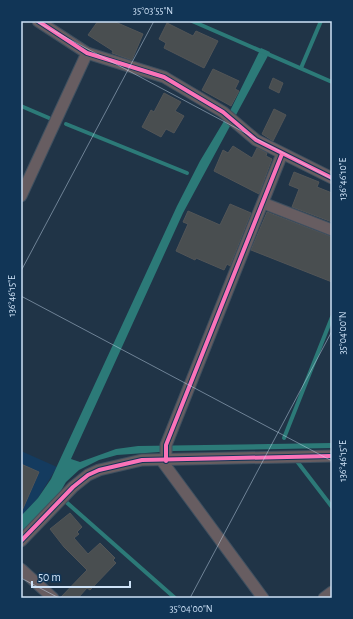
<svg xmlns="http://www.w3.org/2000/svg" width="353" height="619" font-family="'Alegreya Sans',sans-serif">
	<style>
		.built { fill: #143b5f }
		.water { fill: #2c7a78 }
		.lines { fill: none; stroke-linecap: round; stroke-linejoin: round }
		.stream { stroke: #2c7a78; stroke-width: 4 }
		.building { fill: #494e50; stroke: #525557 }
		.minor-casing { stroke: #3f5060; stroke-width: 13 }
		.minor { stroke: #675d61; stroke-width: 11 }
		.cycleway-casing { stroke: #113556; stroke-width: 6 }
		.cycleway { stroke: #fb73b8; stroke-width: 4 }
		.ticks { fill: none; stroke: #cee2f7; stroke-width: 1; stroke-opacity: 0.45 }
		.neatline { fill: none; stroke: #cee2f7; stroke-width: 1.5 }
		.ticks-label { font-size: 10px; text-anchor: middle; fill: #cee2f7 }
	</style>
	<rect width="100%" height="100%" fill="#203447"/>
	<path class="built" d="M21 451 57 467 38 498 21 516Z"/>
	<path class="water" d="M261 48 270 52 183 213 71 459 80 462 116 449 138 446 332 443V448L174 451 117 455 99 460 79 470 66 482 55 501 21 534V516L38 498 51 479 177 206 200 161 230 111Z"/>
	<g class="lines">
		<g class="stream">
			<path d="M192 21 332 82"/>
			<path d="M301 68 321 21"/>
			<path d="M21 106 49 118"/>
			<path d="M66 124 187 173"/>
			<path d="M284 438 332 317"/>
			<path d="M296 460 332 507"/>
			<path d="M65 501 175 598"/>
		</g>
	</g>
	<g class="building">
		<path d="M98 21H113L143 34 132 60 112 53 113 51 88 35Z"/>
		<path d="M167 23 193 36 196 31 218 41 204 68 164 48 166 43 159 39Z"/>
		<path d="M213 69 239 81 235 89 239 91 231 106 202 90Z"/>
		<path d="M273 78 283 83 279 93 269 88Z"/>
		<path d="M164 93 181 102 175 111 184 116 174 133 166 129 161 137 142 127 151 110 154 112Z"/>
		<path d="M274 109 286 115 273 141 262 134Z"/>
		<path d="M233 146 252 158 257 148 267 153 266 156 272 159 259 194 214 171 223 150 228 153Z"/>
		<path d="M294 172 319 182 317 187 332 193V222L292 207 299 189 289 185Z"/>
		<path d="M230 204 251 213 230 266 227 264 224 270 196 258 195 260 176 251 188 224 183 222 188 211 220 225Z"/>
		<path d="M267 212 332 237V282L251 250Z"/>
		<path d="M21 464 39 472 21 513Z"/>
		<path d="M70 513 82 527 77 532 79 534 74 538 88 554 100 543 115 558 113 560 116 563 90 590 87 588 78 598H60L87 570 64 547 50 529Z"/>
	</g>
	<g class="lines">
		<defs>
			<g id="minor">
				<path d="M38 21 87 53 164 77 223 112 256 140 332 178"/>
				<path d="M21 196 87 53"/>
				<path d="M263 203 332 230"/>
				<path d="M162 461 263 598"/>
				<path d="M166 461V445L282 154"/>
				<path d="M21 541 73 487 88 475 99 470 142 460 332 456"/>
				<path d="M21 569 53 598"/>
				<path d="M324 598 332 592"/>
			</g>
		</defs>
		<use href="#minor" class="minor-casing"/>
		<use href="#minor" class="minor"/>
		<defs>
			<g id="cycleway">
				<path d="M38 21 87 53 164 77 223 112 256 140 332 178"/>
				<path d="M166 461V445L282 154"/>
				<path d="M21 541 73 487 88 475 99 470 142 460 332 456"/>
			</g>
		</defs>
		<use href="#cycleway" class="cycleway-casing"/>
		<use href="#cycleway" class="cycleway"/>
	</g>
	<path class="ticks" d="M35 21 332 179M21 271 154 21M21 296 332 461M21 578 59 598M190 598 332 331"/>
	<rect width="353" height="619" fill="none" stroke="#113556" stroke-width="44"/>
	<path d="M32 581v6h98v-6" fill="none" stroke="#cee2f7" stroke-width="2"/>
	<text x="38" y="581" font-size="12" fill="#cee2f7" stroke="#113556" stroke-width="3" paint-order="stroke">50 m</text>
	<rect x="22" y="22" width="309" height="575" class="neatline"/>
	<g class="ticks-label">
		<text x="153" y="14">35°03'55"N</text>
		<text transform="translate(342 179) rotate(-90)" y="4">136°46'10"E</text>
		<text transform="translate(11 296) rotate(-90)" y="4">136°46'15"E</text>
		<text transform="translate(342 333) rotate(-90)" y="4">35°04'00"N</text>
		<text transform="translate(342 461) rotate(-90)" y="4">136°46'15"E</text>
		<text x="191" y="612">35°04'00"N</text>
	</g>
</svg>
